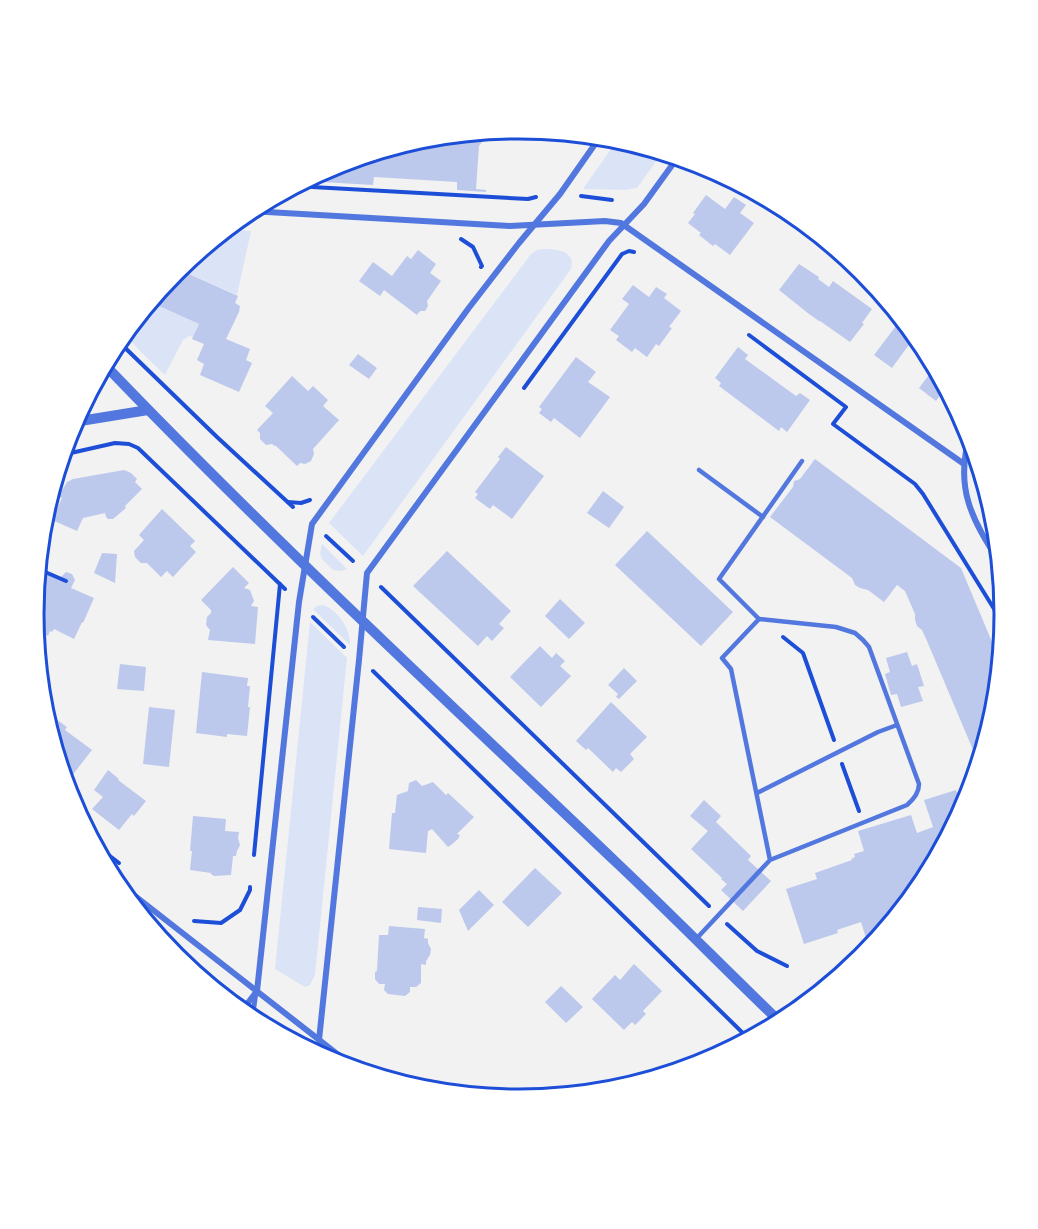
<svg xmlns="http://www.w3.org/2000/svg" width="1038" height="1229" font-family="'DM Sans',sans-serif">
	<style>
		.green { fill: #dbe4f7 }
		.building { fill: #bdc9ec }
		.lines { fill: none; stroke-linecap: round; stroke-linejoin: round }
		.path { stroke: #1d4ed8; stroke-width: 4 }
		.service { stroke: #5277de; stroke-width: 4.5 }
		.pedestrian { stroke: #5277de; stroke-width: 5 }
		.minor { stroke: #5277de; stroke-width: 6 }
		.tertiary { stroke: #5277de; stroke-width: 10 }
		.rim { fill: none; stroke: #1d4ed8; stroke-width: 3 }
	</style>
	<rect width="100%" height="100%" fill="#f2f2f2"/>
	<g class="green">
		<path d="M618 139 662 153 637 188 625 190 583 189Z"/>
		<path d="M227 229 251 231 237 295 179 269Z"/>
		<path d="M544 249C557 249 576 251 571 269L363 556 329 523 531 254 537 250Z"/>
		<path d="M150 302 199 324 193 337 189 336 183 340 165 375 140 351 124 333Z"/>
		<path d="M322 544 347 569 340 571 333 570 322 559 320 553Z"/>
		<path d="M322 605C337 608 351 630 350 645L313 609 317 606Z"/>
		<path d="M310 622 347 658 315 975 310 985 305 987 275 969Z"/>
	</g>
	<g class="building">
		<path d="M490 131 479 146 476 189 486 190V192L457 190V182L374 177 373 185 305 181 333 165 409 143 446 145 449 135Z"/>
		<path d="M706 195 725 209 734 197 746 205 740 213 754 223 730 255 715 244 713 246 699 235 701 233 688 223 695 214 693 213Z"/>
		<path d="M418 250 436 264 430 273 441 281 427 301 428 306 425 311H420L417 315 384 290 380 296 359 281 373 262 392 276 407 256 411 259Z"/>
		<path d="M799 264 819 277 818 279 829 287 833 281 872 309 862 323 864 324 850 342 820 321H819L809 314 779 290Z"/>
		<path d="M178 269 238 296 235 303 240 306 239 312 226 339 250 349 246 360 252 363 239 392 200 375 204 364 197 360 204 344 192 339 199 324 150 302Z"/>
		<path d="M633 285 649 297 656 287 667 294 664 298 681 311 669 327 672 328 659 346 656 344 647 357 635 348 632 352 616 340 619 336 610 330 629 304 622 299Z"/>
		<path d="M902 318 916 335 892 368 874 355Z"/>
		<path d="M738 347 748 355 745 359 796 396 800 393 810 400 787 432 781 427 779 431 719 386 721 383 715 378Z"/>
		<path d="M358 354 377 368 369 379 349 365Z"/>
		<path d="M576 357 596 372 588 382 610 397 580 438 554 418 551 422 539 413 542 409 539 407Z"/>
		<path d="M935 367 946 388 936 401 919 388Z"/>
		<path d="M292 376 308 391 313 386 328 400 323 406 339 420 313 449 314 454 311 461 305 464 300 463 297 466 276 446H275L272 444 266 445 260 439V433L257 430 273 413 265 406Z"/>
		<path d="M506 447 544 476 512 519 493 505 490 509 475 498 478 494 475 492 500 459 498 457Z"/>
		<path d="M815 459 961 568 1000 661 996 710 979 764 927 641 922 630 917 626 915 620V614L905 591 897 585 884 602 868 590 860 588 855 585 852 578 770 517 793 487 794 481 800 479Z"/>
		<path d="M124 470 131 473 137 479 135 482 142 489 125 506 126 508 113 519H108L106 517 105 513 83 518 77 531 52 520 62 498 58 497 67 482 73 479Z"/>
		<path d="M603 491 624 507 609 528 587 513Z"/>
		<path d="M162 509 195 541 190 546 196 552 173 577 167 571 161 577 147 563H141L135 557 134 551 144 540 139 535Z"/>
		<path d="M647 531 733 612 701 646 615 565Z"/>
		<path d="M447 551 511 611 499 624 504 628 492 641 487 636 478 646 413 586Z"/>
		<path d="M102 553 117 554 115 583 94 573Z"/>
		<path d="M233 567 249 583 244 588 250 590 254 601 251 606 258 607 255 644 208 640 210 630 206 625 207 617 211 613V610L201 600Z"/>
		<path d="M44 569 61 577 66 572 72 574 75 580 71 588 94 598 83 623 82 622 74 639 54 629 52 632 50 631 48 636 34 629 33 615 37 573 41 575Z"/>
		<path d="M560 599 585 623 569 639 545 616Z"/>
		<path d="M540 646 552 658 556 653 565 661 560 666 571 676 541 707 510 677Z"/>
		<path d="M907 652 912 666 917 664 924 686 918 687 923 701 901 707 897 694 891 695 885 674 890 672 886 658Z"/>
		<path d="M120 664 146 667 144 691 117 689Z"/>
		<path d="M624 668 637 681 619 699 616 697 618 694 608 685Z"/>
		<path d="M202 672 248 678 247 686H250L248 707H250L247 736 227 734V737L196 733Z"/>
		<path d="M611 702 647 737 630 754 634 759 621 772 616 768 613 772 588 748 586 750 576 741Z"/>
		<path d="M149 707 175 710 169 767 143 764Z"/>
		<path d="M46 716 53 722 56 719 67 727 65 730 92 750 67 782 64 780 45 717Z"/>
		<path d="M108 770 119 779 118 780 146 801 134 816 132 814 119 830 92 809 103 797 94 790Z"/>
		<path d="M416 780 422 786 433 782 446 795 448 793 474 817 457 834 460 835 458 839 451 845 448 847 432 829 428 831 426 853 389 849 392 813H395L397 795 408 791 409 783Z"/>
		<path d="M956 790 963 811 923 885 872 947 869 948 861 922 837 930 838 933 804 944 786 889 817 879 815 873 852 860 851 859 855 857 854 854 864 851 858 831 911 815 917 833 933 827 924 800Z"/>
		<path d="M704 800 721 816 716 822 751 856 748 860 771 881 743 911 721 890 727 884 721 879 722 878 691 849 708 831 690 816Z"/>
		<path d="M193 816 226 819 225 831 239 832 238 838 240 845 237 851 236 856H233L231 875 214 876 211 874V873L190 870 192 851H190Z"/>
		<path d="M535 868 562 893 528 927 502 902Z"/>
		<path d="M479 890 494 905 468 931 459 910Z"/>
		<path d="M418 907 442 909 441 923 417 920Z"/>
		<path d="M389 926 425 929 424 938 428 939V943L431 949 430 955 426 961V965L421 964V983L416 987H410V992L405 996 388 994 384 990 385 984H379L375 979V972L377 971 379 935H388Z"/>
		<path d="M634 964 662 991 643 1011 646 1014 635 1025 632 1022 624 1030 592 999 615 975 620 980Z"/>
		<path d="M561 986 583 1007 566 1023 545 1002Z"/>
	</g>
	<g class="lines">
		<g class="path">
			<path d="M294 186 528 199 536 197"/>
			<path d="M581 196 612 200"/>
			<path d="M461 239 473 247 482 266 481 267"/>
			<path d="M749 335 846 407 833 424 915 484 923 494 1004 625"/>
			<path d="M118 341 217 437 293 507"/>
			<path d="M524 388 622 254 629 251 634 252"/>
			<path d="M62 455 115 443 129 444 138 448 285 589"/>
			<path d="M288 502 301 503 310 500"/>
			<path d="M326 536 353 561"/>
			<path d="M38 569 66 581"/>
			<path d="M381 587 709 906"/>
			<path d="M313 617 344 647"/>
			<path d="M783 637 803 653 834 740"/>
			<path d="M373 671 750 1040"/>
			<path d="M842 764 859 811"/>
			<path d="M93 843 119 863"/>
			<path d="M254 855 280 584"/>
			<path d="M194 921 221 923 240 910 250 890V887"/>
			<path d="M727 924 757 951 787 966"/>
		</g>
		<g class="service">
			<path d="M699 470 763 517"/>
			<path d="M759 619 719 579 802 461"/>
			<path d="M757 793 878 732 897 725"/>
			<path d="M697 938 770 860 907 805C914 799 919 793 919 784L869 647 863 640 855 633 836 627 759 619 722 658 731 669 770 860"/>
		</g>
		<path class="pedestrian" d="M252 1020 256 992"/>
		<g class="minor">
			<path d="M248 211 510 226 605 221 621 223 964 464"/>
			<path d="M970 435C954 487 972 520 1000 563"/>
			<path d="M112 878 359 1071"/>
			<path d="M241 1012 257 991 299 602 312 524 468 309 519 243 560 194 600 137"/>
			<path d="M319 1040 359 660 367 573 609 241 644 204 678 157"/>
		</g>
		<g class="tertiary">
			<path d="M104 364C270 537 445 699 618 864 673 916 726 970 781 1023"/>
			<path d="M74 422 148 410"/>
		</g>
	</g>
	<path d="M0 0H1038V1229H0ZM44 614a475 475 0 1 1 950 0a475 475 0 1 1-950 0Z" fill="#fff" fill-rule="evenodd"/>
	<path class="rim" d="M44 614a475 475 0 1 1 950 0a475 475 0 1 1-950 0Z"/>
</svg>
